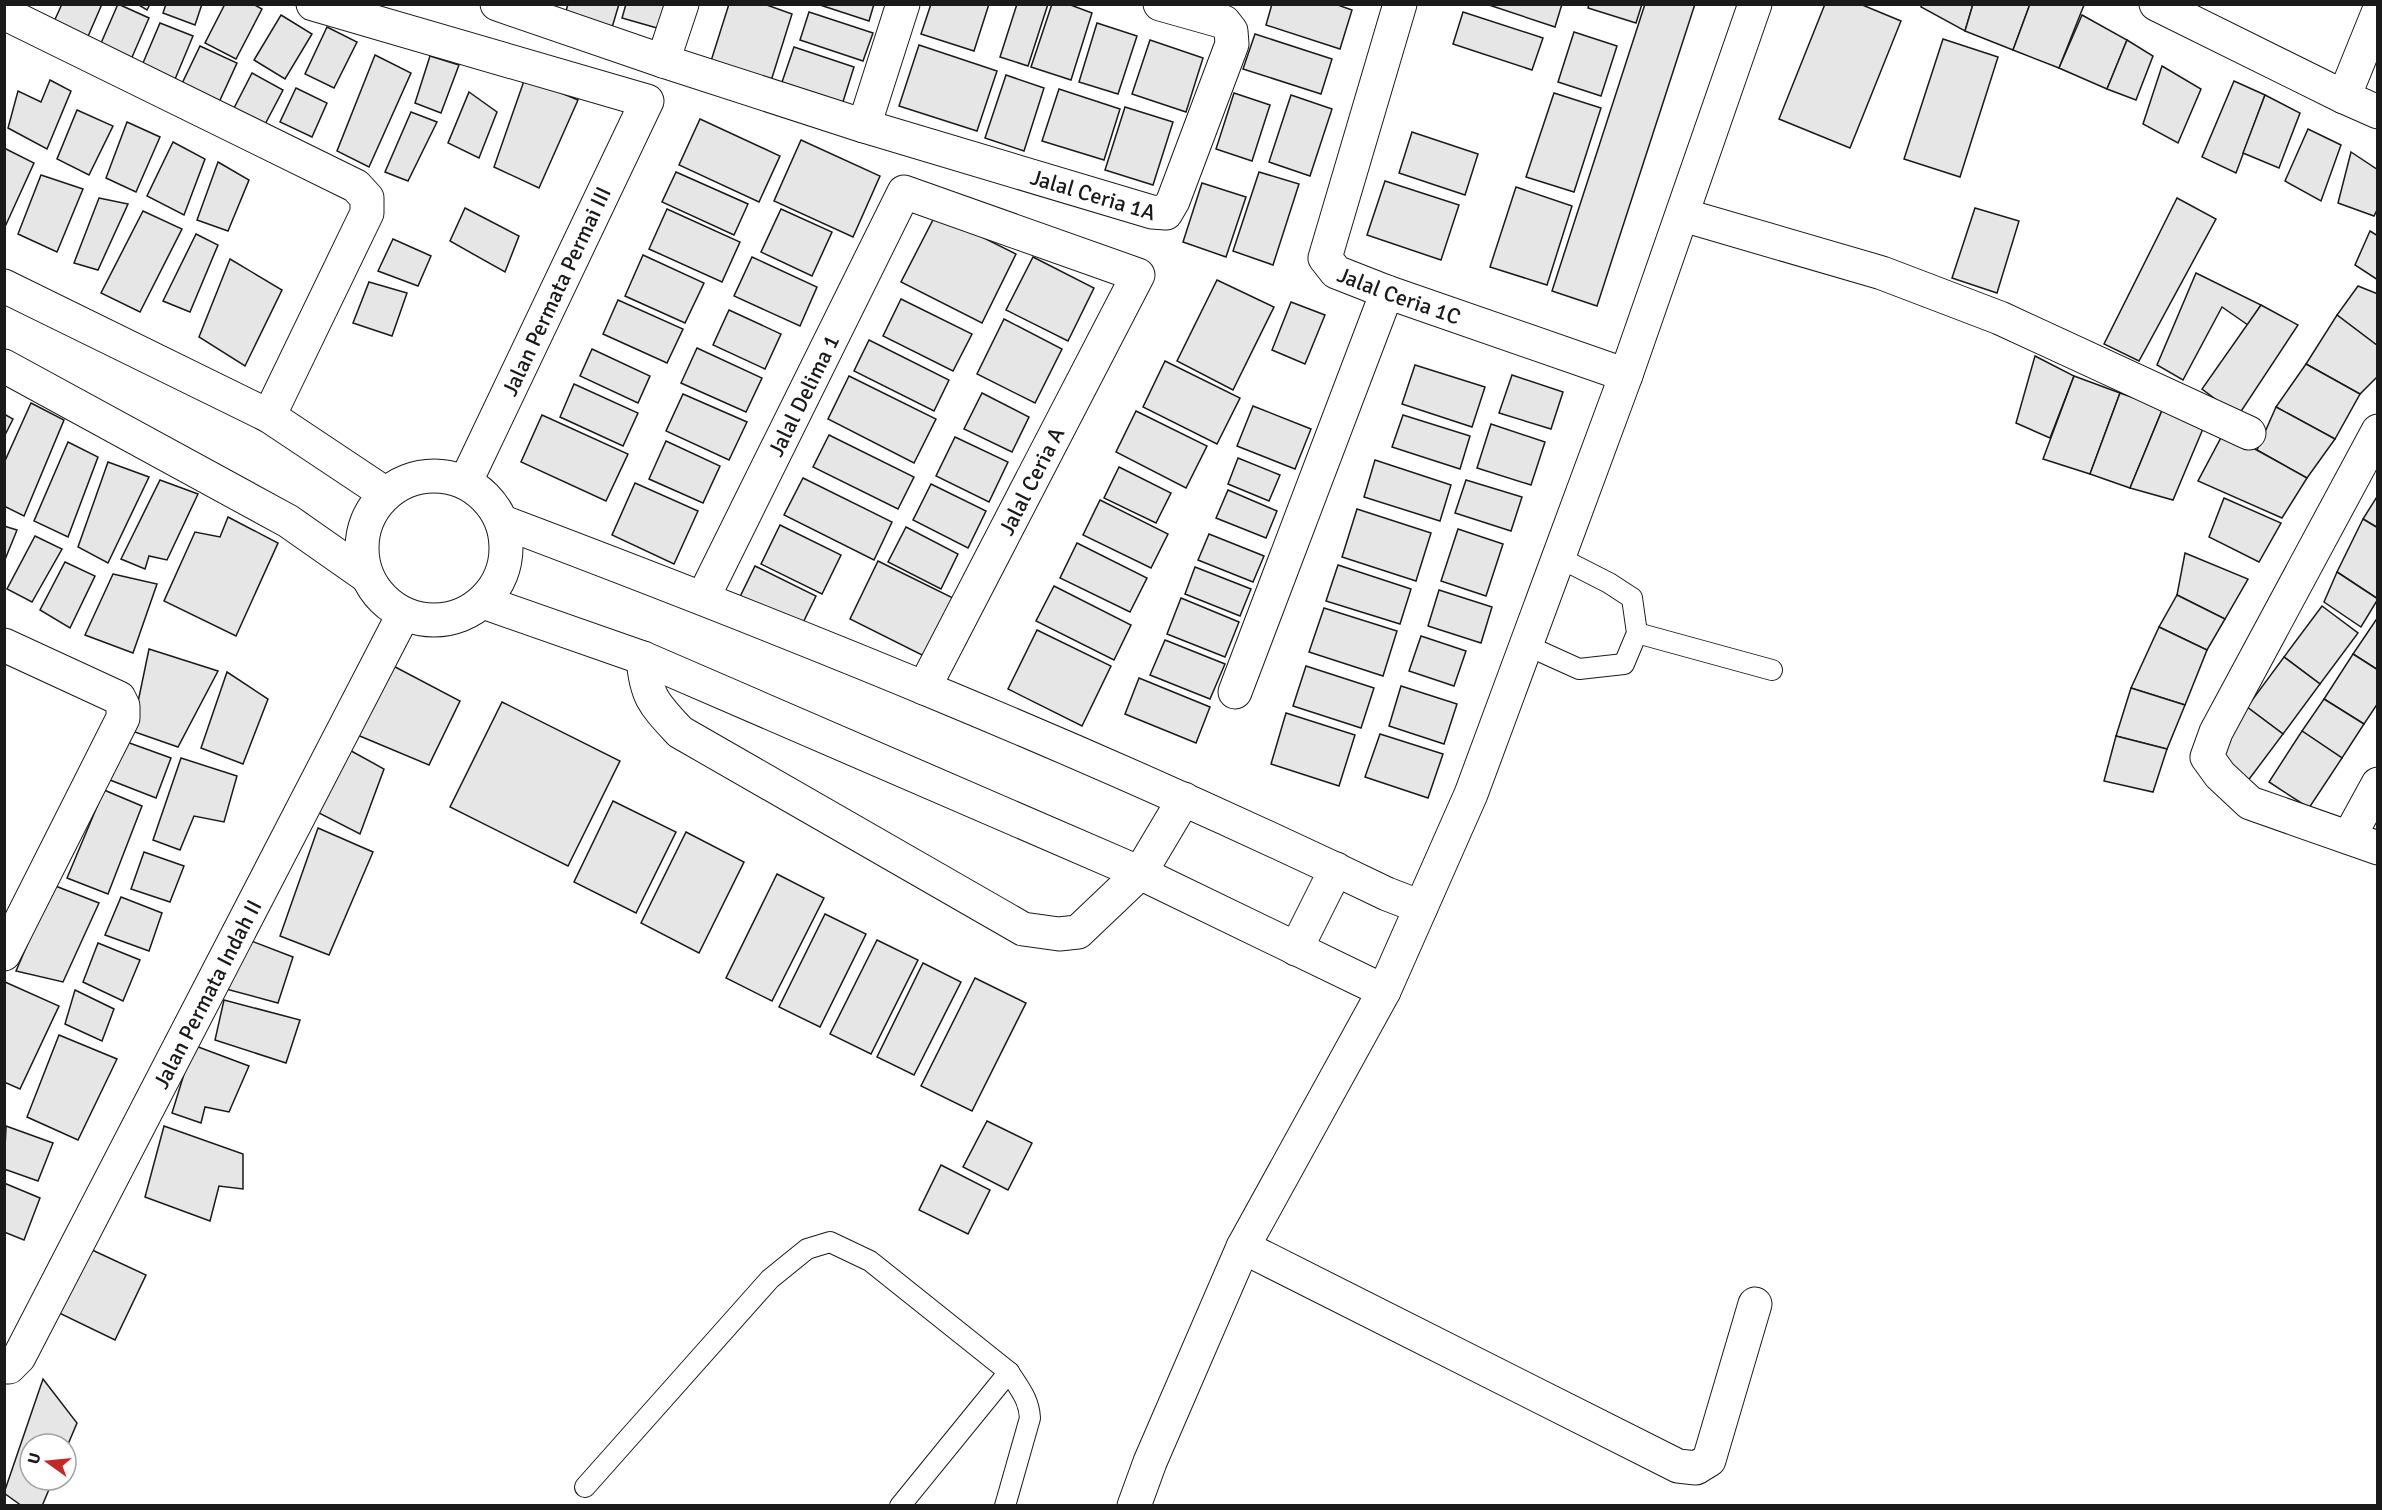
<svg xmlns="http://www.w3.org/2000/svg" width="2382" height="1510" font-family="Signika,sans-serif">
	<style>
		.building { fill: #e6e6e6; stroke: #1a1a1a; stroke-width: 1.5 }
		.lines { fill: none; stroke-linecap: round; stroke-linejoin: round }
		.service-casing { stroke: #1a1a1a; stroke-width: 22 }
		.minor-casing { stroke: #1a1a1a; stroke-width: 35 }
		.service { stroke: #fff; stroke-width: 20 }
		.minor { stroke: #fff; stroke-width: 33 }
		.labels { text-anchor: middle; stroke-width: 4.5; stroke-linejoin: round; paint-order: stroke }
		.street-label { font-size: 22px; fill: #1a1a1a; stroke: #fff }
	</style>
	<rect width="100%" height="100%" fill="#fff"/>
	<g class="building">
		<path d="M62 4H102L86 41 52 26Z"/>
		<path d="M118 4 149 18 126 71 95 57Z"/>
		<path d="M137 4H150L147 10Z"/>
		<path d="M166 4H202L195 25 163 13Z"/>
		<path d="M225 4H253L262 9 236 59 205 43Z"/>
		<path d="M568 4H619L611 31 564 18Z"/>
		<path d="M626 4H671L664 30 622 18Z"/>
		<path d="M729 4H764L792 14 771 81 711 61Z"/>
		<path d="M817 4H874L869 21Z"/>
		<path d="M931 4H989L974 51 921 34Z"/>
		<path d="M1017 4H1048L1028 66 1000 57Z"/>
		<path d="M1052 4H1068L1092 13 1071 80 1031 67Z"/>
		<path d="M1272 4H1335L1352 10 1340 49 1266 25Z"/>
		<path d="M1486 4H1562L1555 27Z"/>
		<path d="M1589 4H1642L1636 23 1588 8Z"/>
		<path d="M1645 4H1695L1597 306 1552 291Z"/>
		<path d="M1825 4H1860L1901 21 1850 148 1779 119Z"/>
		<path d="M1922 4H1973L1965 31 1921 7Z"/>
		<path d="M1973 4H2030L2013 50 1965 31Z"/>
		<path d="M2030 4 2084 5 2059 68 2013 50Z"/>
		<path d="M809 12 873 33 863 61 800 40Z"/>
		<path d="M1463 12 1543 38 1532 70 1453 44Z"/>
		<path d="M281 15 312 34 285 79 254 60Z"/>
		<path d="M2082 15 2127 40 2107 89 2059 68Z"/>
		<path d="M160 23 193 36 173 84 140 70Z"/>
		<path d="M1097 23 1137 36 1118 94 1079 82Z"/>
		<path d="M327 27 357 42 334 88 305 74Z"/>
		<path d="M1574 32 1617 46 1601 96 1558 82Z"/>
		<path d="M1255 34 1332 59 1321 94 1243 69Z"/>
		<path d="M1943 39 1998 57 1960 177 1904 159Z"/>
		<path d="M1150 40 1203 58 1186 112 1132 94Z"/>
		<path d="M2127 40 2153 56 2136 100 2107 89Z"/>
		<path d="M919 45 997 71 977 131 899 106Z"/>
		<path d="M200 46 237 63 215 111 177 94Z"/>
		<path d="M794 47 854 67 841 108 780 88Z"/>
		<path d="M375 55 411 73 369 167 337 151Z"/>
		<path d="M430 56 459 65 441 113 415 103Z"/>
		<path d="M2162 66 2201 89 2178 143 2143 124Z"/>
		<path d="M252 73 283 90 262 130 231 114Z"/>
		<path d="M1006 75 1044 88 1024 151 985 138Z"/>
		<path d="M525 78 578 100 539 188 494 167Z"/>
		<path d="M50 80 71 91 47 149 8 128 18 91 41 102Z"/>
		<path d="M2234 81 2265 95 2236 173 2202 157Z"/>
		<path d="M296 88 327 103 312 137 280 122Z"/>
		<path d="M1059 89 1120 109 1104 160 1042 141Z"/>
		<path d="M469 92 497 112 479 158 448 143Z"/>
		<path d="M1234 93 1270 105 1252 161 1216 149Z"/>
		<path d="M1554 93 1601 108 1574 192 1526 177Z"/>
		<path d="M1291 95 1332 109 1310 176 1269 162Z"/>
		<path d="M2265 95 2300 113 2279 168 2243 153Z"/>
		<path d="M1125 107 1173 122 1153 185 1105 170Z"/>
		<path d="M77 110 113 126 89 175 57 159Z"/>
		<path d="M411 112 437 122 408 181 385 172Z"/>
		<path d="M700 119 780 156 759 202 679 165Z"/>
		<path d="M127 122 160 137 136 192 106 178Z"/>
		<path d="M2308 129 2341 145 2321 201 2285 181Z"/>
		<path d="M1412 132 1478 154 1465 195 1399 173Z"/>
		<path d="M801 140 880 176 853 237 774 201Z"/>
		<path d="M173 142 205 159 184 215 147 196Z"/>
		<path d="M4 148 34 163 4 229Z"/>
		<path d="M2351 152 2378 170V208L2374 216 2338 203Z"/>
		<path d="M218 162 249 180 228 231 197 220Z"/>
		<path d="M676 172 748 204 734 235 662 202Z"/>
		<path d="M1259 172 1299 184 1273 265 1233 251Z"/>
		<path d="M41 175 83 189 57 252 18 234Z"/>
		<path d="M1385 181 1459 205 1441 260 1367 235Z"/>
		<path d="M1202 183 1246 197 1226 257 1183 242Z"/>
		<path d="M1516 187 1572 206 1547 285 1490 267Z"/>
		<path d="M99 198 128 204 98 270 74 263Z"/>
		<path d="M2177 198 2216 219 2139 361 2104 344Z"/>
		<path d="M465 208 519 236 505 272 450 241Z"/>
		<path d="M1975 208 2019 221 1997 293 1952 278Z"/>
		<path d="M667 209 740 242 722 282 649 249Z"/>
		<path d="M781 209 832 232 812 276 761 252Z"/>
		<path d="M143 211 182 229 140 312 101 293Z"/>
		<path d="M936 214 1016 254 982 323 901 282Z"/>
		<path d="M2370 231 2378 236V280L2355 265Z"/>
		<path d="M196 234 218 245 190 312 163 301Z"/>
		<path d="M393 239 431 256 418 286 378 271Z"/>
		<path d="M643 255 704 283 685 323 625 296Z"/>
		<path d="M752 257 817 287 800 326 734 296Z"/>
		<path d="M1033 257 1094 288 1068 341 1006 310Z"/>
		<path d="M230 259 282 290 245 366 199 337Z"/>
		<path d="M2196 273 2261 305 2248 325 2222 307 2183 380 2157 365Z"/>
		<path d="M1217 280 1274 307 1233 390 1177 361Z"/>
		<path d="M369 282 407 293 392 336 353 323Z"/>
		<path d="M2358 286 2378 294V346L2337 315Z"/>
		<path d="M901 299 972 334 953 371 883 336Z"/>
		<path d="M618 300 683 329 667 363 603 334Z"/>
		<path d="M1291 302 1325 315 1305 364 1272 350Z"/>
		<path d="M2261 305 2298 325 2238 416 2202 389Z"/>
		<path d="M729 310 781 334 765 369 713 345Z"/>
		<path d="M2337 315 2378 346V376L2360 394 2306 364Z"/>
		<path d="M1004 319 1062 349 1035 403 977 374Z"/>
		<path d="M869 340 949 380 934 411 854 371Z"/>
		<path d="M697 348 762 378 746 412 681 383Z"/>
		<path d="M592 349 650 376 638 403 580 376Z"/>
		<path d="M2035 356 2074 376 2050 438 2016 423Z"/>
		<path d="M1165 361 1240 398 1217 444 1143 407Z"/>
		<path d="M2306 364 2360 394 2335 439 2276 407Z"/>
		<path d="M1415 365 1485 387 1472 427 1402 404Z"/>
		<path d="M1512 375 1563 392 1551 429 1499 413Z"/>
		<path d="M849 376 936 419 914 463 828 419Z"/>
		<path d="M2074 376 2120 393 2090 474 2043 459Z"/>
		<path d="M574 384 638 413 623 446 560 417Z"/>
		<path d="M982 393 1029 417 1012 452 964 429Z"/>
		<path d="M2120 393 2163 408 2130 488 2090 474Z"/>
		<path d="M683 394 747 422 729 460 666 431Z"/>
		<path d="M31 403 64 420 24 516 4 506V463Z"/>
		<path d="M1253 406 1311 429 1295 469 1237 446Z"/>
		<path d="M2276 407 2335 439 2307 478 2257 450Z"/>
		<path d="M2163 408 2205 424 2173 500 2130 488Z"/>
		<path d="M1136 411 1207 446 1186 488 1116 452Z"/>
		<path d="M4 414 13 419 4 437Z"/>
		<path d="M542 415 628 454 606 501 521 462Z"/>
		<path d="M1403 415 1470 436 1460 469 1392 447Z"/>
		<path d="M1491 424 1545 442 1531 485 1477 468Z"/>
		<path d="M2224 432 2307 478 2282 518 2198 481Z"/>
		<path d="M829 435 914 477 898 509 813 467Z"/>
		<path d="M955 437 1008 462 989 502 936 476Z"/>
		<path d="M666 441 720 466 703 503 649 479Z"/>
		<path d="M68 442 98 457 68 537 34 521Z"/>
		<path d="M1238 458 1280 475 1269 501 1228 484Z"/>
		<path d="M1375 460 1451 485 1440 521 1364 497Z"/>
		<path d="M108 462 149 477 108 563 78 547Z"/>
		<path d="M1119 467 1171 493 1156 523 1104 498Z"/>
		<path d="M803 478 892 522 874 560 784 515Z"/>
		<path d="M160 480 198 494 167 560 149 556 145 569 121 559Z"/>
		<path d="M1466 480 1522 497 1511 531 1455 513Z"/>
		<path d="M635 483 698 511 674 564 612 535Z"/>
		<path d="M931 484 986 511 968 548 913 520Z"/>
		<path d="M1228 490 1277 511 1266 538 1216 518Z"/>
		<path d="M2378 495V528L2363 519Z"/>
		<path d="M2224 498 2281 523 2259 562 2209 537Z"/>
		<path d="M1100 500 1168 534 1151 568 1083 535Z"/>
		<path d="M1357 509 1431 533 1416 581 1342 557Z"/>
		<path d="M228 517 278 543 236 636 164 601 195 532 220 537Z"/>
		<path d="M2363 519 2378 528V599L2337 572Z"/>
		<path d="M780 525 841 555 822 594 761 564Z"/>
		<path d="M4 526 17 530 4 562Z"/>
		<path d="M906 527 958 554 941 589 888 562Z"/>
		<path d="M1458 529 1503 544 1486 596 1441 581Z"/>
		<path d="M1209 534 1264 556 1253 582 1198 560Z"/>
		<path d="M35 536 62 549 32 602 7 589Z"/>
		<path d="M1077 543 1147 578 1130 612 1060 578Z"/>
		<path d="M2185 553 2248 579 2225 619 2177 595Z"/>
		<path d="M878 561 953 598 924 656 850 619Z"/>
		<path d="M65 562 95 576 70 628 40 610Z"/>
		<path d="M1338 565 1411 589 1400 624 1326 601Z"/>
		<path d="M755 566 816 596 797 635 736 605Z"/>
		<path d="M1195 567 1251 589 1240 616 1185 594Z"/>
		<path d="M2337 572 2378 599 2361 627 2324 602Z"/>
		<path d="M113 574 157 584 133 653 85 635Z"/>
		<path d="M1054 586 1131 625 1114 660 1036 621Z"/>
		<path d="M1439 590 1492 607 1481 643 1428 626Z"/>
		<path d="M2177 595 2225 619 2207 650 2159 627Z"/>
		<path d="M1181 598 1239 622 1225 657 1167 634Z"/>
		<path d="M2322 606 2358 633 2320 684 2284 657Z"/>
		<path d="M1324 608 1397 631 1383 676 1309 652Z"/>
		<path d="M2378 617V670L2353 654Z"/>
		<path d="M2159 627 2207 650 2185 705 2131 688Z"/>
		<path d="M1037 630 1111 666 1082 726 1008 689Z"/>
		<path d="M1421 636 1466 651 1454 686 1409 671Z"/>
		<path d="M1165 640 1225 664 1210 699 1150 675Z"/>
		<path d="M149 649 218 671 178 747 132 731Z"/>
		<path d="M2353 654 2378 670V703L2364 724 2324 699Z"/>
		<path d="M2284 657 2320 684 2283 734 2247 707Z"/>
		<path d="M382 660 460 701 429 765 355 734Z"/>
		<path d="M1306 666 1374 688 1361 728 1293 706Z"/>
		<path d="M227 672 268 699 243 764 201 748Z"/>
		<path d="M1139 678 1210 707 1196 743 1125 714Z"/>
		<path d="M1401 686 1457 704 1444 744 1389 726Z"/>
		<path d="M2131 688 2185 705 2167 749 2116 736Z"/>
		<path d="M2324 699 2364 724 2342 758 2302 731Z"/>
		<path d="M502 702 620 761 568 866 450 807Z"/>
		<path d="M2247 707 2283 734 2247 782 2211 755Z"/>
		<path d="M1286 713 1355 735 1339 786 1271 764Z"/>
		<path d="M2302 731 2342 758 2309 808 2269 782Z"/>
		<path d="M1380 734 1443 754 1428 798 1365 777Z"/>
		<path d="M2116 736 2167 749 2153 792 2104 781Z"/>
		<path d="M124 741 171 758 156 798 110 780Z"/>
		<path d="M344 747 384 769 360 834 317 812Z"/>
		<path d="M181 758 237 776 224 822 194 816 180 850 153 840Z"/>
		<path d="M104 790 142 806 108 894 67 878Z"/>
		<path d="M613 801 676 832 636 913 574 882Z"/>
		<path d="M318 828 373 852 329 955 280 936Z"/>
		<path d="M686 832 744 862 699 953 641 923Z"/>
		<path d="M144 852 184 866 170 902 131 889Z"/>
		<path d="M777 874 824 898 772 1001 726 978Z"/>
		<path d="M53 885 99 903 63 982 16 971Z"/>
		<path d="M121 897 162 913 149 951 105 935Z"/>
		<path d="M825 914 866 934 820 1027 779 1007Z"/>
		<path d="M241 937 293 957 278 1003 226 989Z"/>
		<path d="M877 940 918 960 871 1054 830 1034Z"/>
		<path d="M98 943 140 960 123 1001 83 982Z"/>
		<path d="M923 963 961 982 914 1075 877 1057Z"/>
		<path d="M975 978 1026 1003 972 1111 921 1086Z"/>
		<path d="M5 982 59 1006 20 1089 4 1082Z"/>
		<path d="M75 990 114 1009 102 1041 65 1024Z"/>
		<path d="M224 1000 300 1020 286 1063 215 1040Z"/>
		<path d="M59 1035 117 1059 78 1140 27 1117Z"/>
		<path d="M193 1045 249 1066 229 1112 205 1107 201 1123 172 1113Z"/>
		<path d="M987 1121 1032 1143 1008 1190 963 1167Z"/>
		<path d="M6 1126 53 1143 38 1181 4 1169Z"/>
		<path d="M164 1126 243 1154V1189L219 1186 210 1221 145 1197Z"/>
		<path d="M941 1165 990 1190 968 1234 919 1210Z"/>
		<path d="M4 1183 40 1198 24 1240 4 1232Z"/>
		<path d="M90 1249 146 1275 115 1340 55 1311Z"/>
		<path d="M43 1379 77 1423 66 1449V1444H30V1480H53L42 1506H22L4 1493Z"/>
	</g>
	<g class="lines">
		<defs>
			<g id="service">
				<path d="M1637 633 1772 670"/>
				<path d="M1526 645 1579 669 1624 664 1637 633 1632 598 1609 583 1558 557"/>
				<path d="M585 1487 770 1279 807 1249 830 1242 870 1261 1009 1372C1019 1388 1029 1399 1030 1418L1005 1506"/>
				<path d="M900 1506 1009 1372"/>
			</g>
			<g id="minor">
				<path d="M313 4 647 101 466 481"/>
				<path id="s1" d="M497 4 663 61 864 126 1152 212 1166 213 1173 201 1232 44 1231 31 1224 22 1160 4"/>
				<path id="s2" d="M1400 4 1325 258 1336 272 1387 292 1626 375"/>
				<path d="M2156 4 2344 97 2378 112"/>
				<path d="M4 13 356 186 367 198V213L269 416"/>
				<path d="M663 61 682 4"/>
				<path d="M2344 97 2378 13"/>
				<path d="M864 126 903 4"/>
				<path d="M1683 215 1882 273 2000 318 2249 433"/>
				<path d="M4 286 269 416 386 494"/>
				<path d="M4 366 288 521 365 575"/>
				<path d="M2378 431 2216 732 2207 757 2220 775 2250 803 2378 848"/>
				<circle cx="434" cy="548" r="72"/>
				<path d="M503 522C802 635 1099 755 1387 894L1421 907"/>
				<path id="s3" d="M703 598 904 192 1138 275 924 688"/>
				<path d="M483 602 643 658 1140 873 1384 991"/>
				<path d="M4 645 119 698 123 706V718L4 954"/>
				<path d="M643 658C646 697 654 704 680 732L1023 929 1059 934 1078 932 1140 873 1184 799"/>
				<path d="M1235 692 1387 292"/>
				<path d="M2349 837 2378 784"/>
				<path d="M1296 949 1336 869"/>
				<path d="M1243 1247 1678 1466 1696 1468 1709 1460 1755 1304"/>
				<path id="s4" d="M4 1367H9L19 1357 403 615"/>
				<path d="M1134 1506 1150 1462 1243 1247 1384 991 1471 794 1626 375 1755 4"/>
			</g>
		</defs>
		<use href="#service" class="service-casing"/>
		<use href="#minor" class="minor-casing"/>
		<use href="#service" class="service"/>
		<use href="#minor" class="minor"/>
	</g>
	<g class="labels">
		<g class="street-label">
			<text dy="8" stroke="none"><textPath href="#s1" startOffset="626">Jalal Ceria 1A</textPath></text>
			<text transform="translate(556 291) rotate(-65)" y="8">Jalan Permata Permai III</text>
			<text dy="8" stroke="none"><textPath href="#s2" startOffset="350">Jalal Ceria 1C</textPath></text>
			<text dy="8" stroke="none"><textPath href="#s3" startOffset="226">Jalal Delima 1</textPath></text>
			<text transform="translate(1031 481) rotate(-63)" y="8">Jalal Ceria A</text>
			<text dy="8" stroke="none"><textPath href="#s4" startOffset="428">Jalan Permata Indah II</textPath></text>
		</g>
	</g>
	<rect width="2382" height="1510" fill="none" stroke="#1a1a1a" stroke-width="12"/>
	<g transform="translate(48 1462) rotate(285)"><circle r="28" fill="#ffffff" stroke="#a3a3a3" stroke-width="1.5"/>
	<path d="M0-4.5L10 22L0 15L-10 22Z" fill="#c62828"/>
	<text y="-9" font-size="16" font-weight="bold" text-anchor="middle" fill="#1a1a1a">U</text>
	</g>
</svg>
